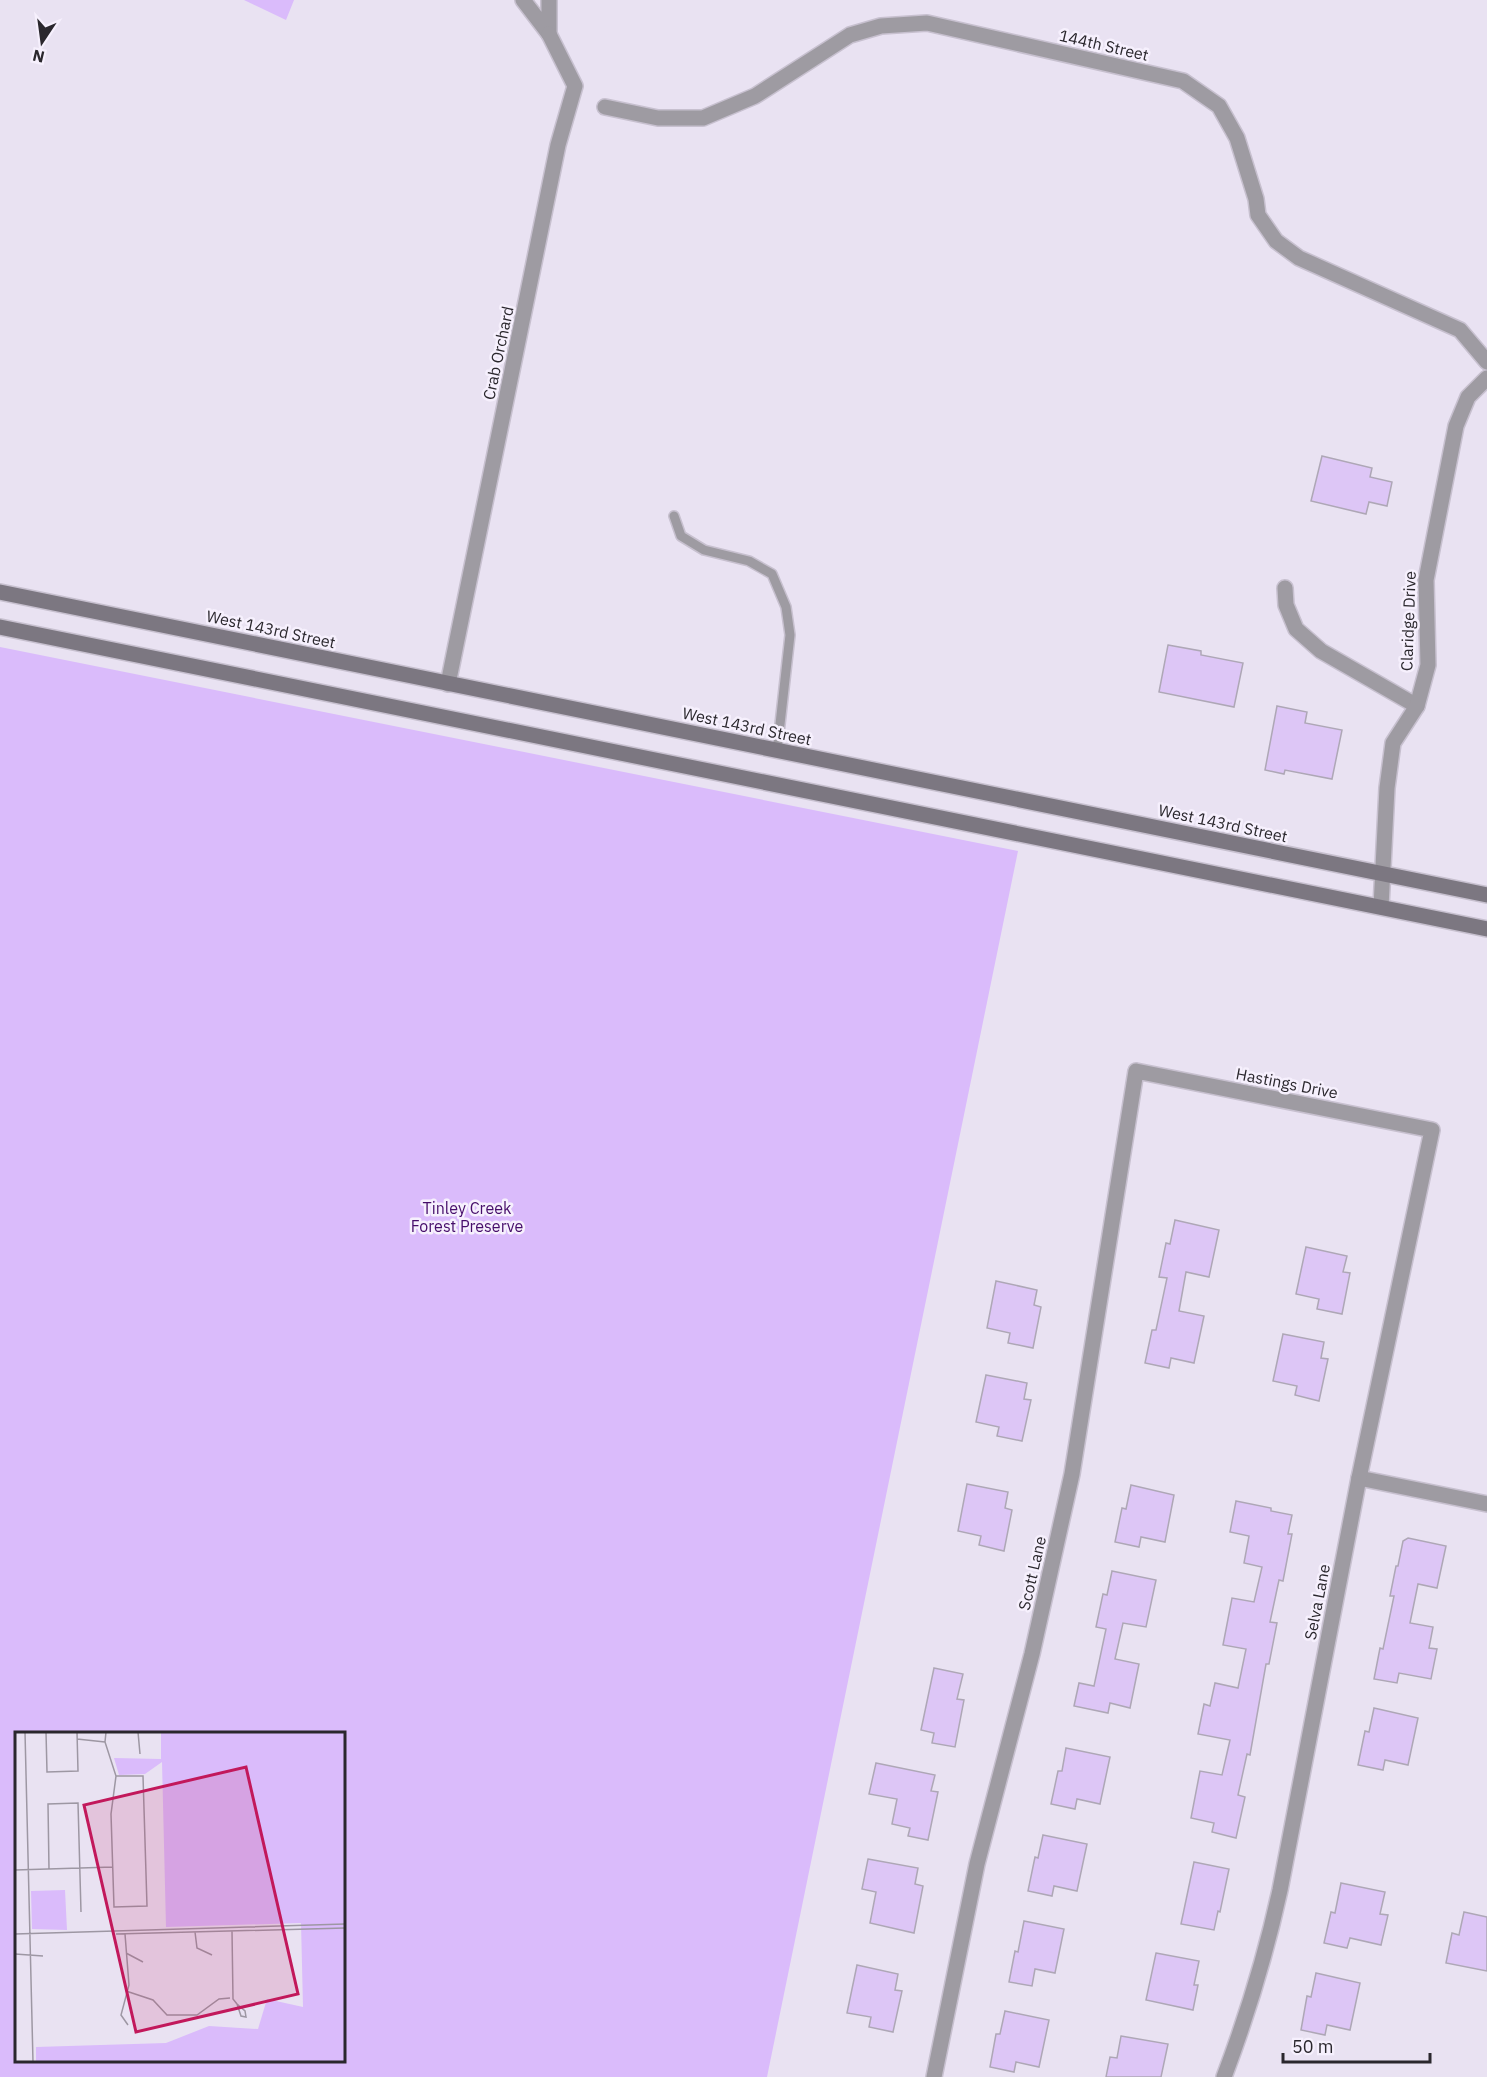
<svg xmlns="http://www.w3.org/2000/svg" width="1487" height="2077" font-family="'IBM Plex Sans',sans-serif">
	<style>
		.green { fill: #dabbfb; fill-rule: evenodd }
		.building { fill: #ddc6f6; stroke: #aea7b6; stroke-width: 1.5 }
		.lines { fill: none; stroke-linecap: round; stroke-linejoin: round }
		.lane-casing { stroke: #c7c0cf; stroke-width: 12 }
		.street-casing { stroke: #c7c0cf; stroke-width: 18 }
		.secondary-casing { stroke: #c7c0cf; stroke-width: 18 }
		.lane { stroke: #9e9ba2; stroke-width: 9 }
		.street { stroke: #9e9ba2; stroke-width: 15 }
		.secondary { stroke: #7c7781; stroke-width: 15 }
		.labels { text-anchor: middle; stroke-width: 5; stroke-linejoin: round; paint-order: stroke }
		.street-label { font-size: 16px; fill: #2a272d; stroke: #f6f0fd }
		.park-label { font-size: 16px; fill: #460d6a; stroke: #f6f0fd }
		.inset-road { fill: none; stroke: #9d97a3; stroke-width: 1.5 }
		.view { fill: #c2185b; fill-opacity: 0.15; stroke: #c2185b; stroke-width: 3 }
		.inset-edge { fill: none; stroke: #2a272d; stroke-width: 3 }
	</style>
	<rect width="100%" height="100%" fill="#e9e2f2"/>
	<g class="green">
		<path d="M244 0H294L286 20Z"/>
		<path d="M0 647 1018 851 767 2077H0ZM16 1734H344V2060H16Z"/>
	</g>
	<g class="building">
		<path d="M1322 456 1372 468 1370 477 1392 482 1387 506 1369 502 1366 514 1311 501Z"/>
		<path d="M1168 645 1201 651V655L1243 663 1234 707 1159 692Z"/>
		<path d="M1277 706 1307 712 1305 723 1342 730 1332 779 1285 770 1284 774 1265 770Z"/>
		<path d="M1175 1220 1219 1230 1209 1277 1186 1272 1179 1311 1204 1316 1194 1363 1171 1358 1169 1368 1145 1363 1152 1330H1156L1167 1278 1159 1277 1166 1243 1170 1244Z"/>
		<path d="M1306 1247 1347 1256 1343 1272 1350 1273 1342 1314 1317 1309 1319 1299 1296 1294Z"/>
		<path d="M996 1281 1037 1290 1034 1305 1041 1307 1033 1348 1008 1343 1010 1333 987 1328Z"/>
		<path d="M1283 1334 1324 1342 1321 1358 1328 1359 1319 1401 1295 1395 1297 1386 1273 1381Z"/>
		<path d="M986 1375 1027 1383 1024 1399 1031 1400 1022 1441 997 1436 999 1427 976 1422Z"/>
		<path d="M967 1484 1008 1492 1005 1508 1012 1510 1004 1551 979 1545 981 1536 958 1531Z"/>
		<path d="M1131 1485 1174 1495 1165 1542 1141 1537 1139 1547 1115 1542 1122 1508 1126 1509Z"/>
		<path d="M1236 1501 1271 1508V1511L1292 1515 1288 1534H1292L1283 1581 1279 1580 1270 1622 1277 1623 1269 1664H1266L1250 1755 1247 1754 1238 1795 1245 1797 1236 1838 1212 1832 1214 1823 1191 1818 1200 1771 1222 1775 1230 1740 1198 1734 1204 1704 1210 1706 1215 1683 1238 1688 1246 1649 1223 1645 1232 1598 1254 1602 1262 1567 1244 1563 1249 1536 1230 1532Z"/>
		<path d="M1408 1538 1446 1546 1437 1588 1418 1584 1410 1623 1433 1627 1429 1648 1437 1649 1431 1679 1399 1673 1397 1683 1374 1679 1380 1648 1383 1649 1394 1596H1390L1396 1566H1398L1403 1541Z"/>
		<path d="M1112 1571 1156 1580 1146 1627 1123 1623 1115 1659 1139 1664 1130 1708 1110 1703 1108 1713 1074 1706 1079 1683 1094 1686 1106 1629 1096 1627 1103 1594 1107 1595Z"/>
		<path d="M934 1668 963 1674 957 1699 964 1700 955 1747 932 1743 934 1733 921 1730Z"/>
		<path d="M1374 1708 1418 1718 1408 1765 1385 1760 1383 1770 1358 1765 1365 1731 1369 1732Z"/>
		<path d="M1066 1748 1110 1757 1100 1804 1077 1799 1075 1809 1051 1804 1058 1771H1062Z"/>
		<path d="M876 1763 935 1775 931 1791 938 1792 928 1840 908 1836 910 1828 892 1824 897 1799 869 1794Z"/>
		<path d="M1043 1835 1087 1844 1077 1891 1054 1886 1052 1896 1028 1891 1035 1857 1038 1858Z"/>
		<path d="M868 1859 918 1868 915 1884 923 1886 914 1933 870 1923 876 1892 862 1889Z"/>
		<path d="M1194 1862 1229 1869 1220 1912 1218 1911 1214 1930 1181 1924Z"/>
		<path d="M1341 1883 1385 1892 1380 1914 1388 1915 1381 1945 1350 1938 1347 1948 1324 1943 1331 1912 1335 1913Z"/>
		<path d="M1464 1912 1487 1917V1971L1446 1963 1452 1933 1459 1935Z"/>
		<path d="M1024 1921 1064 1929 1055 1973 1035 1969 1032 1986 1009 1982 1015 1951 1018 1952Z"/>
		<path d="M1156 1953 1199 1961 1194 1985H1198L1193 2010 1146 2000Z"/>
		<path d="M857 1965 898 1974 895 1990 902 1991 893 2032 869 2027 871 2017 847 2013Z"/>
		<path d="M1316 1973 1360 1983 1350 2030 1327 2025 1325 2035 1301 2030 1307 1996 1311 1997Z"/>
		<path d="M1005 2011 1049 2020 1039 2067 1016 2062 1014 2072 990 2067 996 2034H1000Z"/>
		<path d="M1121 2036 1168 2044 1161 2077H1106L1110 2057 1117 2058Z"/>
	</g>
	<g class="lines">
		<defs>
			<path id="lane" d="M674 516 681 536 704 550 749 561 772 574 786 607 790 635 777 751"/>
			<g id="street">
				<path d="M523 0 549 34V0"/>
				<path d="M605 107 658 118H703L755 96 850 35 881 26 927 23 1183 81 1219 106 1237 138 1256 199 1258 215 1276 241 1299 258 1460 330 1487 362"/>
				<path d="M1285 588 1286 605 1296 629 1321 651 1417 706"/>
				<path d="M448 684 558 145 575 86 549 34"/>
				<path d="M1381 907 1387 788 1393 743 1417 706 1428 665 1426 580 1456 426 1468 397 1487 378"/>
				<path d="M1359 1478 1487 1504"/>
				<path d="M934 2077 977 1864 1032 1654 1072 1474 1136 1071 1432 1130 1359 1478 1280 1890C1266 1954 1247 2016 1224 2077"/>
			</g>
			<g id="secondary">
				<path d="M0 592 1487 895"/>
				<path d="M0 627 1487 929"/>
			</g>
		</defs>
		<use href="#lane" class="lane-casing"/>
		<use href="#street" class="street-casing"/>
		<use href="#secondary" class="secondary-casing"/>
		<use href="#lane" class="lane"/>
		<use href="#street" class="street"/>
		<use href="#secondary" class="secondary"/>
	</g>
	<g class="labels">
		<g class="street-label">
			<text transform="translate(1104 45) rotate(13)" y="6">144th Street</text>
			<text transform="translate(498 353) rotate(-78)" y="6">Crab Orchard</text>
			<text transform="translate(1408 621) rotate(-88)" y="6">Claridge Drive</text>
			<text transform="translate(271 629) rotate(12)" y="6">West 143rd Street</text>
			<text transform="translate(747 726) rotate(12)" y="6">West 143rd Street</text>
			<text transform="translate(1223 823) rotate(12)" y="6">West 143rd Street</text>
			<text transform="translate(1287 1083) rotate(11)" y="6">Hastings Drive</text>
			<text transform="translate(1032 1573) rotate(-77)" y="6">Scott Lane</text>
			<text transform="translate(1317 1602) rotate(-79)" y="6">Selva Lane</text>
		</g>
		<g class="park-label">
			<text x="467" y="1214">Tinley Creek<tspan x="467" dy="18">Forest Preserve</tspan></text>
		</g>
	</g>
	<g transform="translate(15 1732)">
		<rect width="330" height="330" fill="#e9e2f2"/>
		<path d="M146 0H330V330H21V315L151 311 194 294 243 297 252 267 288 275 286 191 151 195 147 30 130 42 104 43 99 26 146 27ZM50 158 52 198 17 197 16 159Z" fill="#dabbfb"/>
		<path class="inset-road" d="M10 0 18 330M31 0 32 40 63 39 62 0M91 0 90 10 101 44 96 82 99 175 132 174 128 44H101M123 0 125 22M62 7 90 10M34 137 33 72 63 71 66 180M0 138 98 135M217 199 218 267 222 272M180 200 182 216 197 223M0 202 330 192M101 202 330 196M110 202 114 253 106 283 113 293M111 221 128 230M0 222 28 224M111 259 138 268 152 283H182L204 267 215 266M222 272 230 279 231 285 226 284Z"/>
		<path class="view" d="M231 35 283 262 121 300 69 73Z"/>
		<rect width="330" height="330" class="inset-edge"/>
	</g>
	<g transform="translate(42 42) rotate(193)" stroke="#f6f0fd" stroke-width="4.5" paint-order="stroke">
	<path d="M0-4.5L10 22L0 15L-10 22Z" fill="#2a272d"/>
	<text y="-9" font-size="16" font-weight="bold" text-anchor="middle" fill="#2a272d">N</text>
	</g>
	<path d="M1283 2053v9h147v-9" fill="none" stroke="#2a272d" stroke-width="3"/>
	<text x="1292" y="2053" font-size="18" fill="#2a272d" stroke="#f6f0fd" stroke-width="4.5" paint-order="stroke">50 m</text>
</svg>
